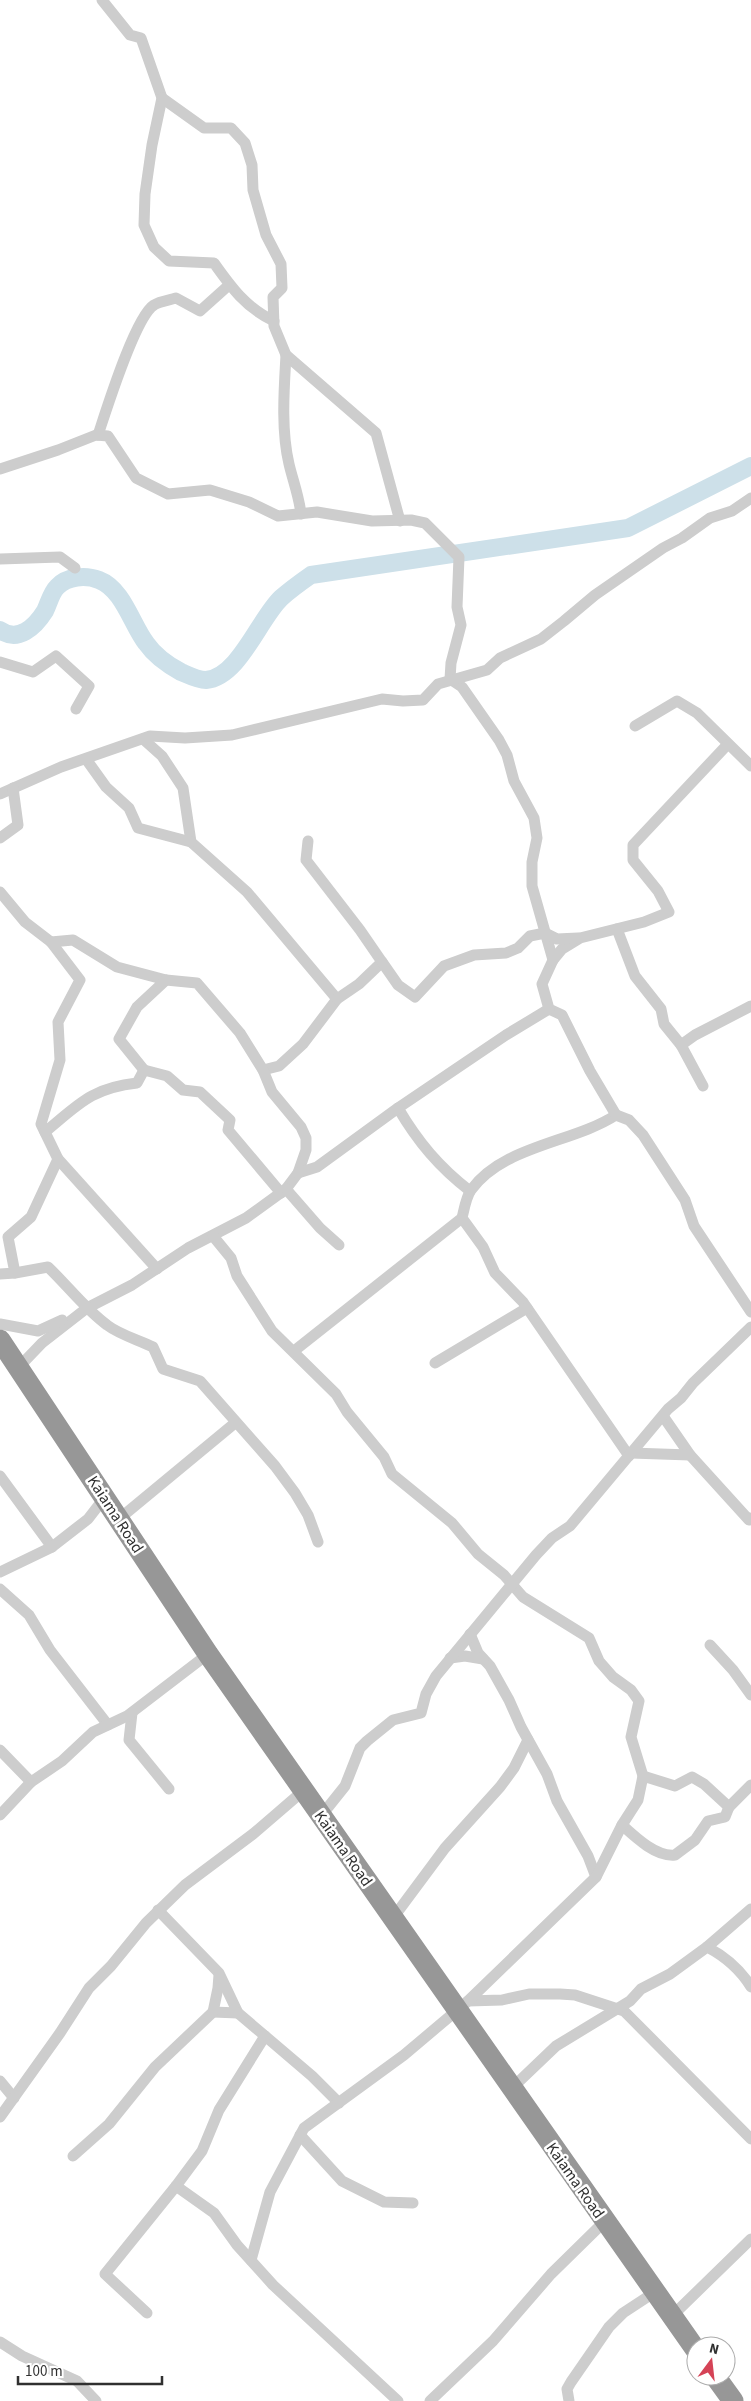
<svg xmlns="http://www.w3.org/2000/svg" width="751" height="2401" font-family="'Source Sans 3',sans-serif">
	<style>
		.lines { fill: none; stroke-linecap: round; stroke-linejoin: round }
		.river { stroke: #cde0e9; stroke-width: 18 }
		.street { stroke: #cdcdcd; stroke-width: 11 }
		.highway { stroke: #979797; stroke-width: 21 }
		.labels { text-anchor: middle; stroke-width: 5; stroke-linejoin: round; paint-order: stroke }
		.street-label { font-size: 16px; fill: #303030; stroke: #fff }
	</style>
	<rect width="100%" height="100%" fill="#fff"/>
	<g class="lines">
		<path class="river" d="M0 630C18 643 35 627 45 611 49 603 51 593 57 587 67 576 86 575 99 580 123 589 132 625 146 643 155 656 168 665 181 672 188 675 198 680 206 680 239 677 259 619 281 598 290 590 301 582 311 575L628 528 751 466"/>
		<g class="street">
			<path d="M102 0 130 35 141 38 162 98 152 145 145 194 144 225 154 247 169 261 214 263C231 287 246 308 274 321"/>
			<path d="M162 98 204 128H231L245 143 252 165 253 190 266 235 281 264 282 288 273 297 274 326 286 355 376 433 400 521"/>
			<path d="M286 355C284 390 281 430 289 464 293 481 299 496 301 514"/>
			<path d="M98 435C106 411 135 317 154 305 160 301 170 300 176 298L200 311 229 285"/>
			<path d="M0 469 58 450 96 435 108 436 136 478 168 494 210 490 249 502 278 516 317 512 372 521 411 520 425 523 459 557 457 607 461 625 451 663 450 679 462 687 499 740 507 755 514 781 534 818 537 838 532 862V886L553 960 542 984 549 1009 562 1015 590 1071 616 1115C573 1143 504 1145 471 1190 466 1197 464 1210 462 1218L483 1247 495 1273 523 1302 629 1456"/>
			<path d="M0 559 60 557 75 568"/>
			<path d="M0 662 33 672 56 656 89 686 76 709"/>
			<path d="M635 726 677 701 697 713 751 766"/>
			<path d="M143 739 162 756 183 788 191 842 247 892 337 999 303 1044 279 1066 263 1070"/>
			<path d="M86 759 106 787 129 808 138 828 191 842"/>
			<path d="M0 794 61 767 150 736 185 738 232 735 382 699 403 701 423 700 438 684 487 670 500 658 541 639 564 621 595 595 663 548 682 538 710 518 732 511 751 498"/>
			<path d="M0 838 18 825 13 788"/>
			<path d="M308 841 306 860 360 930 382 962 359 984 337 999"/>
			<path d="M0 892 25 922 51 942 73 940 117 967 166 980 197 983 240 1033 263 1070 272 1092 301 1127 306 1138V1150L298 1173 286 1189 246 1218 188 1248 132 1285 87 1308 42 1343 18 1368"/>
			<path d="M617 929 635 976 661 1009 664 1024 681 1045"/>
			<path d="M51 942 80 980 58 1022 60 1060 41 1124 58 1159 157 1269"/>
			<path d="M553 960 562 949 580 938 644 922 669 912 658 891 633 860V845L727 745"/>
			<path d="M382 962 398 985 415 997 444 966 474 955 506 953 518 948 530 936 545 933 557 939 578 938"/>
			<path d="M144 1070 119 1039 137 1007 166 980"/>
			<path d="M703 1086 681 1045 695 1035 751 1006"/>
			<path d="M398 1108C418 1142 439 1167 470 1191"/>
			<path d="M616 1115 629 1120 643 1135 685 1200 694 1226 751 1312"/>
			<path d="M45 1132C78 1105 91 1088 137 1083L144 1070 167 1076 183 1090 200 1092 230 1120 228 1130 281 1193"/>
			<path d="M298 1173 317 1167 398 1108 506 1035 549 1009"/>
			<path d="M286 1189 320 1228 339 1245"/>
			<path d="M213 1236 231 1258 237 1276 272 1331 336 1394 347 1412 384 1457 392 1474 452 1523 478 1554 504 1575 523 1597 589 1638 599 1661 613 1677 631 1690 639 1701 631 1737 643 1776"/>
			<path d="M15 1273 48 1267C68 1286 85 1309 107 1325 120 1335 139 1340 153 1347L163 1369 200 1381 275 1466 295 1493 308 1515 318 1542"/>
			<path d="M0 1274 15 1273 8 1237 31 1217 58 1159"/>
			<path d="M0 1324 38 1331 62 1320"/>
			<path d="M294 1351 462 1218"/>
			<path d="M435 1363 527 1308"/>
			<path d="M663 1416 690 1455 749 1520 751 1518"/>
			<path d="M631 1453 690 1455"/>
			<path d="M0 1476 52 1547"/>
			<path d="M119 1519 235 1423"/>
			<path d="M0 1572 52 1547 88 1519 105 1497"/>
			<path d="M0 1589 29 1615 50 1650 108 1725"/>
			<path d="M470 1634 478 1653 490 1666 509 1700 521 1727 547 1774 557 1801 588 1856 596 1877"/>
			<path d="M710 1645 733 1670 751 1695"/>
			<path d="M450 1658 465 1656 483 1659"/>
			<path d="M132 1713 129 1740 169 1789"/>
			<path d="M0 1750 31 1782"/>
			<path d="M0 1815 31 1782 62 1761 93 1732 127 1716 208 1654"/>
			<path d="M321 1816 345 1786 360 1748 367 1741 393 1720 421 1713 426 1694 436 1676 536 1555 552 1538 570 1526 668 1409 681 1398 693 1383 751 1327"/>
			<path d="M622 1825C635 1837 656 1857 675 1855L695 1840 708 1821 725 1817 729 1807"/>
			<path d="M158 1910 219 1973 238 2013 312 2076 339 2103"/>
			<path d="M393 1918 445 1848 500 1787 514 1768 528 1740"/>
			<path d="M707 1947 751 1909"/>
			<path d="M468 2001 502 2000 529 1994H560L575 1995 624 2011 751 2139"/>
			<path d="M213 2012 238 2013"/>
			<path d="M0 2081 14 2098"/>
			<path d="M511 2089 556 2046 630 2001 641 1989 670 1974 707 1947C726 1957 740 1969 751 1987"/>
			<path d="M0 2117 60 2033 89 1988 111 1966 146 1923 185 1885 253 1834 303 1791"/>
			<path d="M300 2135 342 2181 384 2202 413 2203"/>
			<path d="M73 2156 109 2124 155 2067 213 2012 218 1988 219 1975"/>
			<path d="M176 2186 202 2151 219 2110 265 2036"/>
			<path d="M251 2260 270 2192 304 2128 404 2055 468 2001 596 1877 622 1825 638 1800 643 1776 675 1786 692 1777 704 1784 729 1807 751 1785"/>
			<path d="M147 2313 105 2274 176 2186 214 2213 237 2245 273 2285 398 2401"/>
			<path d="M672 2316 751 2239"/>
			<path d="M0 2342 22 2356 77 2381 96 2401"/>
			<path d="M430 2401 493 2341 551 2274 605 2221"/>
			<path d="M569 2401 567 2389 571 2382 609 2327 623 2313 655 2292"/>
		</g>
		<g class="highway">
			<path d="M0 1340 208 1654 696 2350"/>
			<path d="M715 2376 733 2401"/>
		</g>
	</g>
	<g class="labels">
		<g class="street-label">
			<text transform="translate(116 1514) rotate(57)" y="6">Kaiama Road</text>
			<text transform="translate(344 1848) rotate(55)" y="6">Kaiama Road</text>
			<text transform="translate(576 2180) rotate(55)" y="6">Kaiama Road</text>
		</g>
	</g>
	<g transform="translate(711 2361) rotate(15)"><circle r="24" fill="#ffffff" stroke="#acacac"/>
	<path d="M0-4L9 19L0 12L-9 19Z" fill="#d54356"/>
	<text y="-8" font-size="14" font-weight="bold" text-anchor="middle" fill="#303030">N</text>
	</g>
	<path d="M18 2376v8h144v-8" fill="none" stroke="#303030" stroke-width="2.5"/>
	<text x="25" y="2376" font-size="15" fill="#303030" stroke="#ffffff" stroke-width="4" paint-order="stroke">100 m</text>
</svg>
